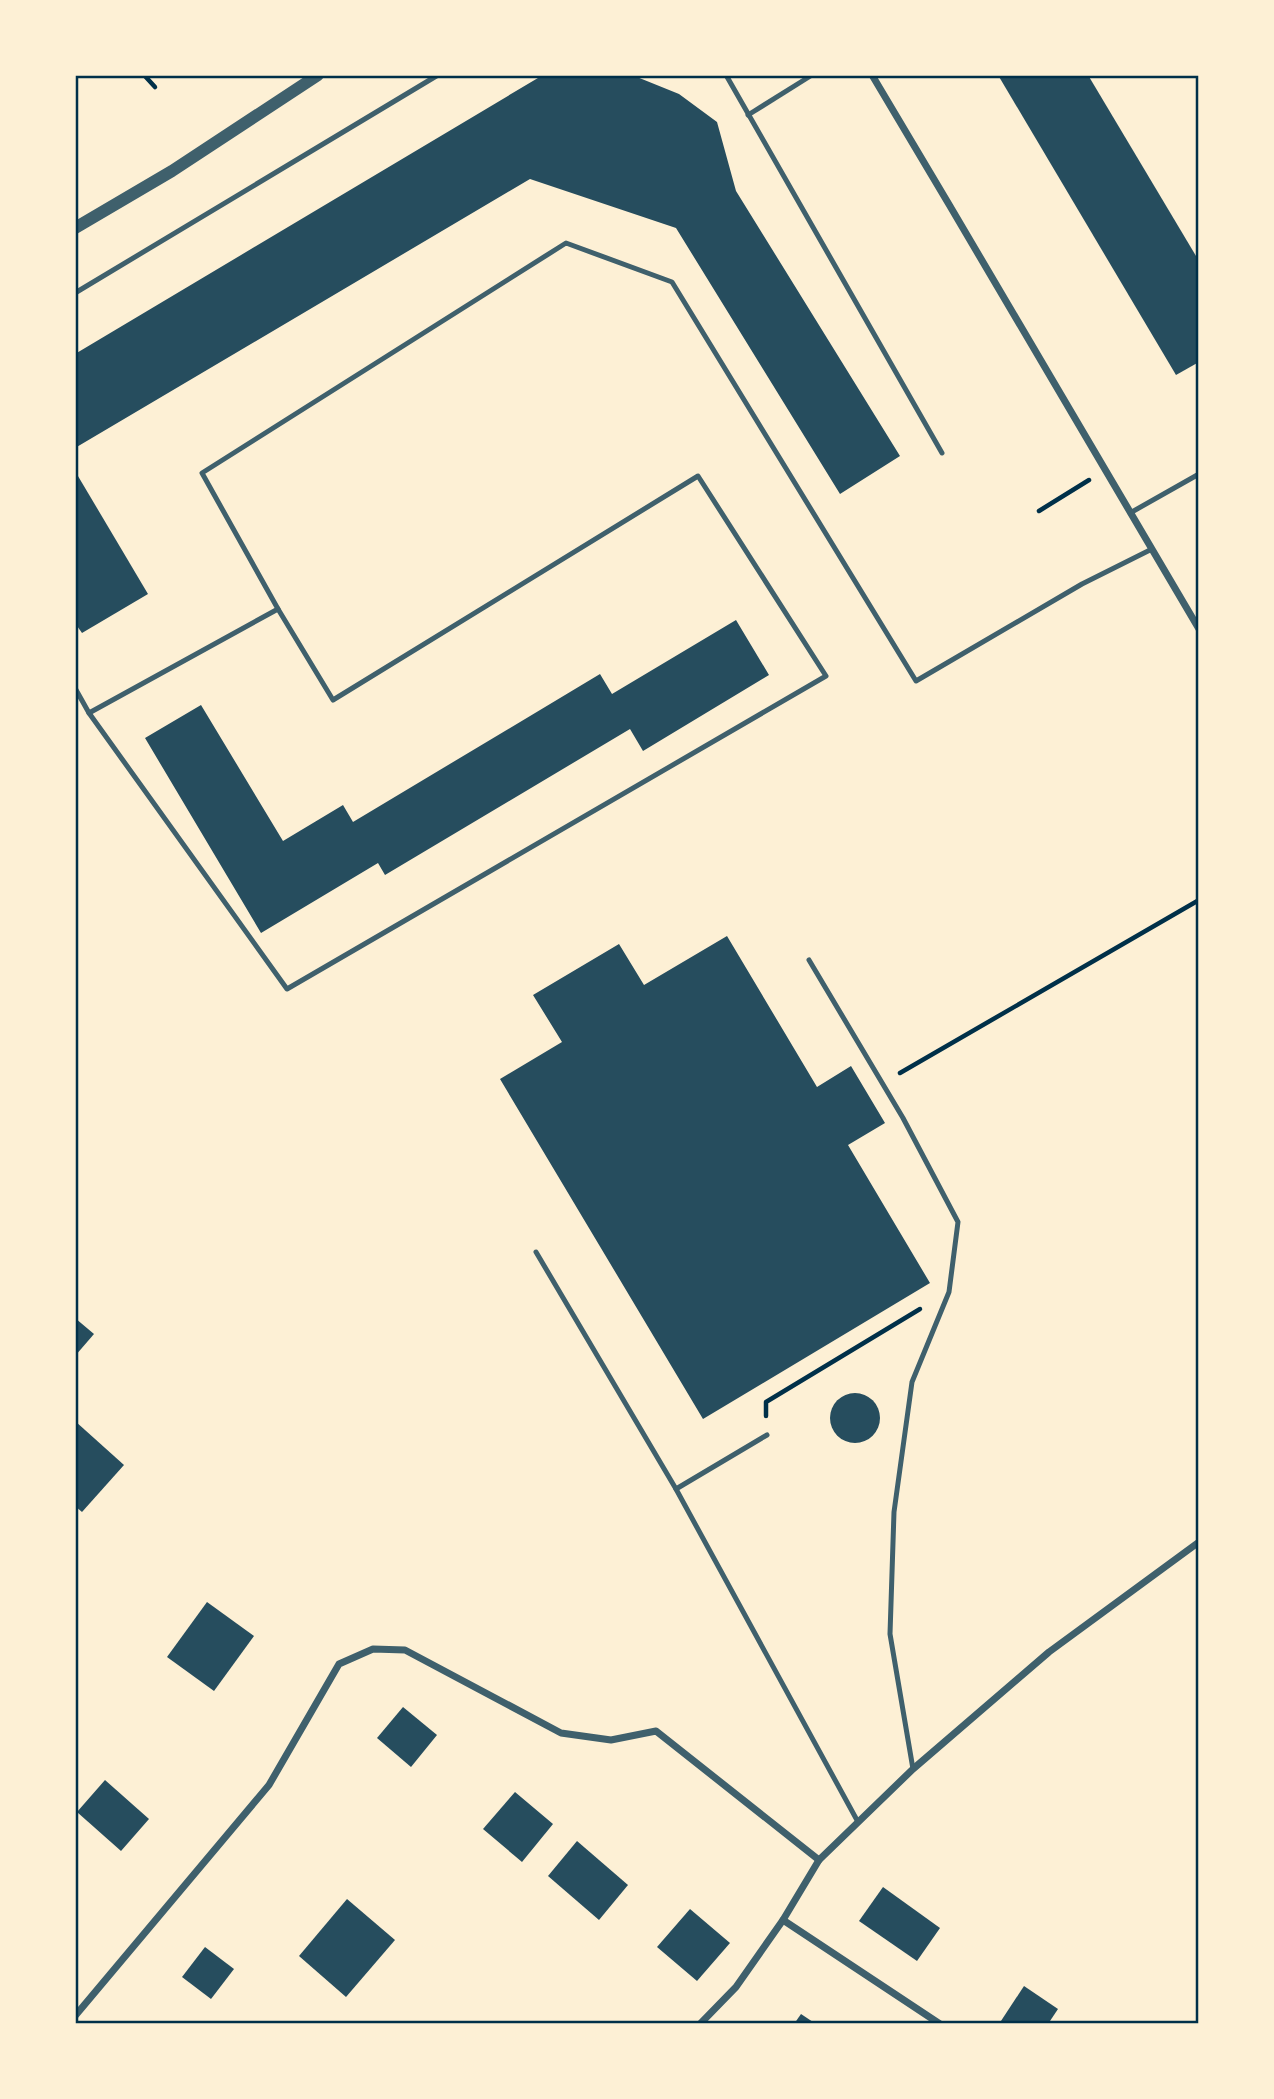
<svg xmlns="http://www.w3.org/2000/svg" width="1274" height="2099" font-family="'Sofia Sans Condensed',sans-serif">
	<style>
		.building { fill: #264d5e }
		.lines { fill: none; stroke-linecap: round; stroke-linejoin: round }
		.path { stroke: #003049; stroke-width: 4.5 }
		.service { stroke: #3f606c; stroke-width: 5 }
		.minor { stroke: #3f606c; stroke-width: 7 }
		.tertiary { stroke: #3f606c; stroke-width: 12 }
		.neatline { fill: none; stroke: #003049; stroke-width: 2.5 }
	</style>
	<rect width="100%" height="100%" fill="#fdf0d5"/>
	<g class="building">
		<path d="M543 75H632L679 94 717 122 736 191 900 456 840 494 676 228 530 179 75 448V354Z"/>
		<path d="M998 75H1088L1199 261V362L1176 375Z"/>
		<path d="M75 471 148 594 82 633 75 623Z"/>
		<path d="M736 620 769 675 643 751 630 729 385 875 378 863 261 933 145 738 201 705 283 841 343 805 353 822 600 674 612 694Z"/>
		<path d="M727 936 817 1087 851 1066 885 1123 848 1145 930 1283 703 1419 500 1079 562 1042 533 995 619 944 644 985Z"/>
		<path d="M75 1318 94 1334 75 1356Z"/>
		<circle cx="855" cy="1418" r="25"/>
		<path d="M75 1421 124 1465 82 1512 75 1506Z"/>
		<path d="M207 1602 254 1636 214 1691 167 1657Z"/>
		<path d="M403 1707 437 1735 411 1767 377 1738Z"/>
		<path d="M105 1780 149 1819 121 1851 77 1812Z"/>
		<path d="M515 1792 553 1824 522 1862 483 1829Z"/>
		<path d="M577 1841 628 1885 599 1920 548 1876Z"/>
		<path d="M883 1887 940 1928 917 1961 859 1921Z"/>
		<path d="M347 1899 395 1940 346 1997 299 1956Z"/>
		<path d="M690 1909 730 1943 697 1981 657 1947Z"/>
		<path d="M205 1947 234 1969 211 1999 182 1977Z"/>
		<path d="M1024 1986 1058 2009 1048 2024H999Z"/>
		<path d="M801 2014 816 2024H794Z"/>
	</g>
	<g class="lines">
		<g class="path">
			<path d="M144 75 155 87"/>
			<path d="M1039 511 1089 480"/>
			<path d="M900 1073 1199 900"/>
			<path d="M766 1416V1402L920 1309"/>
		</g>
		<g class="service">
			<path d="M726 75 942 453"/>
			<path d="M748 115 812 75"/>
			<path d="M75 293 438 75"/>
			<path d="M1130 513 1199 474"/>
			<path d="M75 688 89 713 287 989 826 676 698 476 333 700 278 609"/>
			<path d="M89 713 278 609 202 473 566 243 672 282 916 681 1082 584 1152 549"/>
			<path d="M809 960 903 1118 958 1222 949 1292 912 1382 894 1512 890 1634 913 1769"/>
			<path d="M536 1252 676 1489 858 1822"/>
			<path d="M676 1489 767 1435"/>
		</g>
		<g class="minor">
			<path d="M872 75C982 259 1090 444 1199 629"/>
			<path d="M783 1920 940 2024"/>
			<path d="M75 2016 269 1785 339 1664 373 1649 405 1650 561 1733 611 1740 656 1731 819 1860"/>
			<path d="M700 2024 736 1987 783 1920 819 1860 913 1769 1049 1652 1199 1542"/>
		</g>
		<path class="tertiary" d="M75 228 172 171 318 75"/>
	</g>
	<rect width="1274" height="2099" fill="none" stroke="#fdf0d5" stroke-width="154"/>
	<rect x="77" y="77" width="1120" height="1945" class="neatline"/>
</svg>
